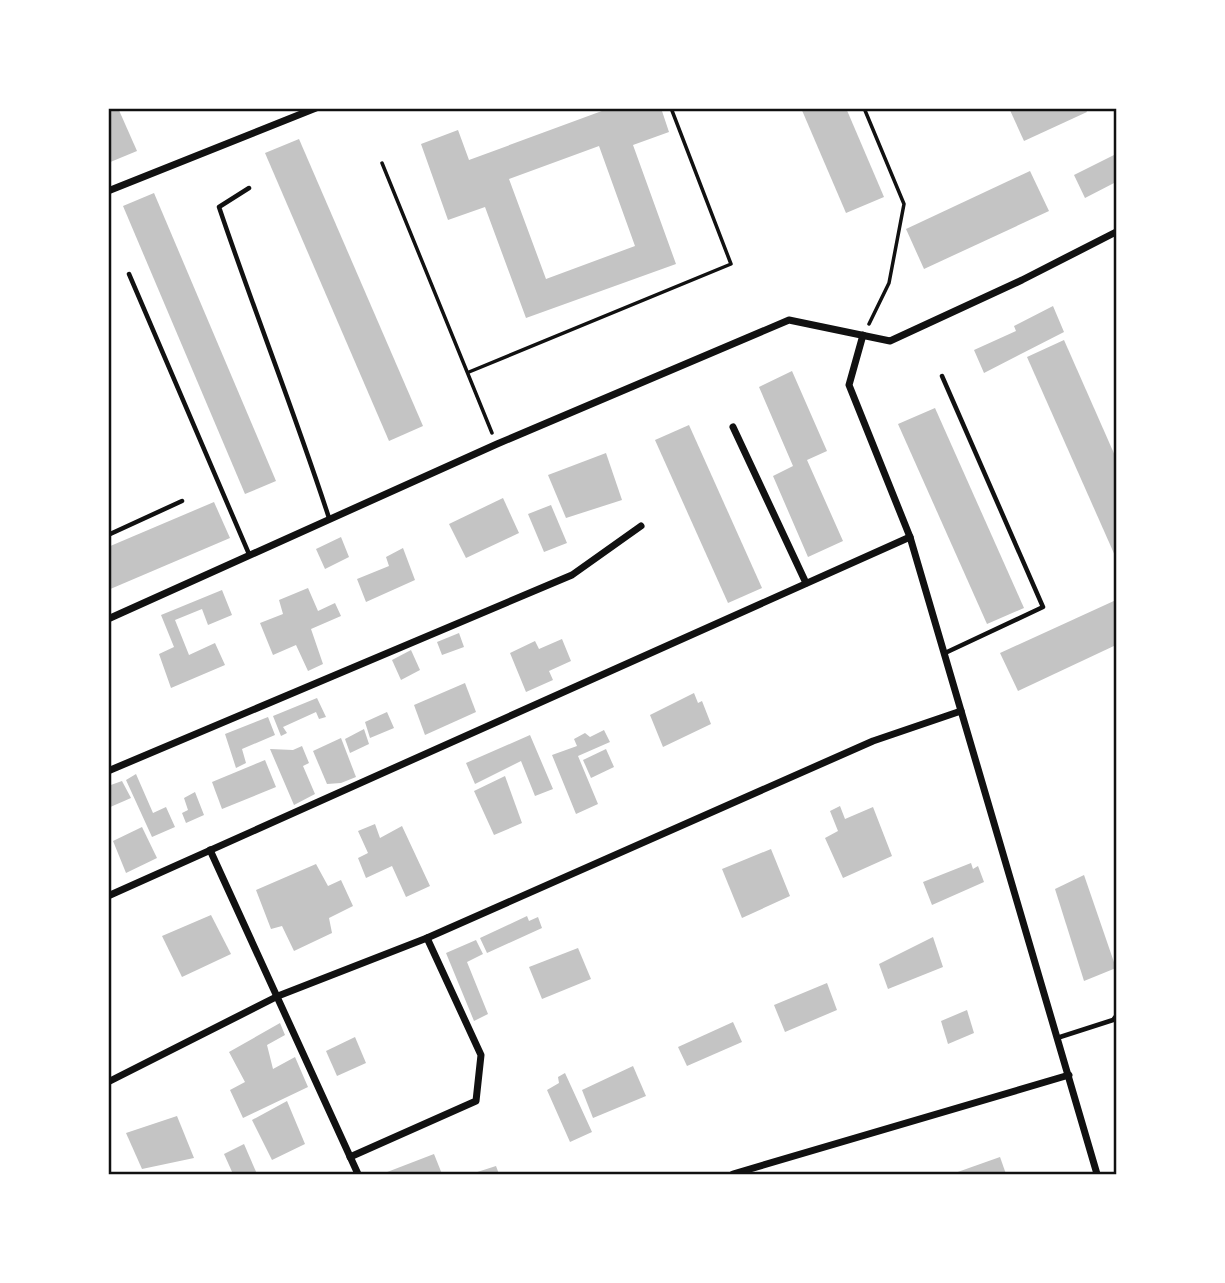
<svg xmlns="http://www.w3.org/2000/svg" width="1225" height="1283" font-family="Ubuntu,sans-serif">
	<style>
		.building { fill: #c4c4c4; fill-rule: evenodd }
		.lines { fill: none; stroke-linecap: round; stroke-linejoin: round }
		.path { stroke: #111; stroke-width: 3.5 }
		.service { stroke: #111; stroke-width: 4.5 }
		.minor { stroke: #111; stroke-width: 7 }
		.neatline { fill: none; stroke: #111; stroke-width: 2.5 }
	</style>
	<rect width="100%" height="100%" fill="#fff"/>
	<g class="building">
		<path d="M108 108H118L137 151 108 163Z"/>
		<path d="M610 108H661L669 132 633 145 676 264 526 318 485 207 448 220 421 144 458 130 469 160ZM599 146 635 246 546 279 509 179Z"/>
		<path d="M801 108H846L884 197 846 213Z"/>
		<path d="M1009 108H1085L1087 112 1024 141Z"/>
		<path d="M299 139 423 426 389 441 265 153Z"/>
		<path d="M1116 154V182L1085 198 1074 175Z"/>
		<path d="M1030 171 1049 211 924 269 906 229Z"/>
		<path d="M154 193 276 481 245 494 123 206Z"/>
		<path d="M1053 306 1064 332 984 373 974 350 1016 331 1014 326Z"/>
		<path d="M1064 340 1116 458V558L1027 357Z"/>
		<path d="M792 371 827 451 807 460 843 541 808 557 773 476 793 466 759 387Z"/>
		<path d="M935 408 1024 608 987 624 898 424Z"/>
		<path d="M689 425 762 588 728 603 655 440Z"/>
		<path d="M606 453 622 500 566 518 548 475Z"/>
		<path d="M503 498 519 533 466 558 449 524Z"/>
		<path d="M214 502 230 538 108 590V547Z"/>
		<path d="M551 505 567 543 544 552 528 514Z"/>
		<path d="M341 537 349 557 325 569 316 549Z"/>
		<path d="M403 548 415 580 366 602 357 579 389 566 386 557Z"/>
		<path d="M308 588 318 611 335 603 341 616 311 629 323 664 308 671 296 645 273 655 260 623 283 614 279 600Z"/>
		<path d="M222 590 232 615 208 625 202 609 175 620 189 655 215 643 225 665 171 688 159 654 174 647 161 615Z"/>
		<path d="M1116 600V645L1018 691 1000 653Z"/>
		<path d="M459 633 464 647 442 655 437 642Z"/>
		<path d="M562 639 571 661 549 671 553 680 526 692 510 653 535 641 539 649Z"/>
		<path d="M411 650 420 670 401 680 392 660Z"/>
		<path d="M465 683 476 712 425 735 414 705Z"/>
		<path d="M694 693 698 703 702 701 711 724 663 747 650 715Z"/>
		<path d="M317 698 326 717 319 719 316 712 283 727 287 733 281 736 273 716Z"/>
		<path d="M387 712 394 728 370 738 365 722Z"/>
		<path d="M268 717 275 735 242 749 246 763 236 768 225 734Z"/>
		<path d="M364 729 369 744 350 753 345 739Z"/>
		<path d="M604 730 610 742 578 756 598 804 576 814 552 755 577 746 574 739 585 733 590 737Z"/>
		<path d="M530 735 553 789 535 796 521 761 475 784 466 763Z"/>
		<path d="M341 738 356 777 341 783 327 784 313 751Z"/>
		<path d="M302 746 309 763 303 766 315 794 294 805 270 749 293 750Z"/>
		<path d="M606 749 614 767 591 778 583 760Z"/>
		<path d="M265 760 276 787 222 809 212 782Z"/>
		<path d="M136 774 153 813 166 807 175 827 152 837 126 780Z"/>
		<path d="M505 776 522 823 494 835 474 791Z"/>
		<path d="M122 781 131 798 108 808V786Z"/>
		<path d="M195 792 204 815 186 823 182 813 188 810 184 798Z"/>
		<path d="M840 806 845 819 873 807 892 856 843 878 825 838 838 831 830 811Z"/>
		<path d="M375 824 380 838 402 826 430 886 406 897 392 866 366 878 358 858 368 853 358 831Z"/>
		<path d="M142 827 157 858 126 873 113 841Z"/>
		<path d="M771 849 790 896 742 918 722 869Z"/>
		<path d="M971 863 973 869 978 866 984 882 932 905 923 882Z"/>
		<path d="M316 864 328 886 341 880 353 906 329 918 332 933 294 951 282 926 271 929 256 890Z"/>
		<path d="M1084 875 1116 968 1084 981 1055 889Z"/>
		<path d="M211 915 231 954 182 977 162 936Z"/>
		<path d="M527 916 529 921 538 917 542 928 487 953 480 938Z"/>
		<path d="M933 937 943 967 888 989 879 964Z"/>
		<path d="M476 940 483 954 467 962 488 1014 474 1021 446 953Z"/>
		<path d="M578 948 591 979 542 999 529 967Z"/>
		<path d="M827 983 837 1010 785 1032 774 1005Z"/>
		<path d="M967 1010 974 1033 948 1044 941 1021Z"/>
		<path d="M733 1022 742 1042 687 1066 678 1047Z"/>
		<path d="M280 1023 285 1035 267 1045 273 1069 295 1057 308 1087 243 1118 230 1090 245 1082 229 1052Z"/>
		<path d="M355 1037 366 1063 337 1076 326 1051Z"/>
		<path d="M633 1066 646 1096 593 1118 582 1090Z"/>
		<path d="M565 1073 592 1132 570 1142 547 1090 559 1083 558 1077Z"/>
		<path d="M287 1101 305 1144 272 1160 252 1120Z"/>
		<path d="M177 1116 194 1158 142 1169 126 1133Z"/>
		<path d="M244 1144 257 1174H233L224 1154Z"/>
		<path d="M434 1154 442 1174H382Z"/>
		<path d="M1000 1157 1006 1174H952Z"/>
		<path d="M496 1166 499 1174H471Z"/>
	</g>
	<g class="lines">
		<g class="path">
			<path d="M864 108 904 204 889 283 869 324"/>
			<path d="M382 163 492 433"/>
			<path d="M469 372 731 264 671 108"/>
		</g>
		<g class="service">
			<path d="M249 188 219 207C254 311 295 413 329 518"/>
			<path d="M129 274 249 554"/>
			<path d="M942 376 1043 607 945 653"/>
			<path d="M108 535 182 501"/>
			<path d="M1057 1038 1113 1020 1116 1016"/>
		</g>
		<g class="minor">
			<path d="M108 191 316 108"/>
			<path d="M863 335 849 385 910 537 1097 1174"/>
			<path d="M733 427 806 583"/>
			<path d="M108 619 497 444 789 320 890 341 1022 280 1116 232"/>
			<path d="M108 771 572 575 641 526"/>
			<path d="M210 850 358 1174"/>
			<path d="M108 896 910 537"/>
			<path d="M108 1082 278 996 427 938 873 741 961 711"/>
			<path d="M350 1157 476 1101 481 1055 427 938"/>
			<path d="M733 1174 1069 1075"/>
		</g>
	</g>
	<rect width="1225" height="1283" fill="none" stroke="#ffffff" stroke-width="220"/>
	<rect x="110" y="110" width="1005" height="1063" class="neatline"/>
</svg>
